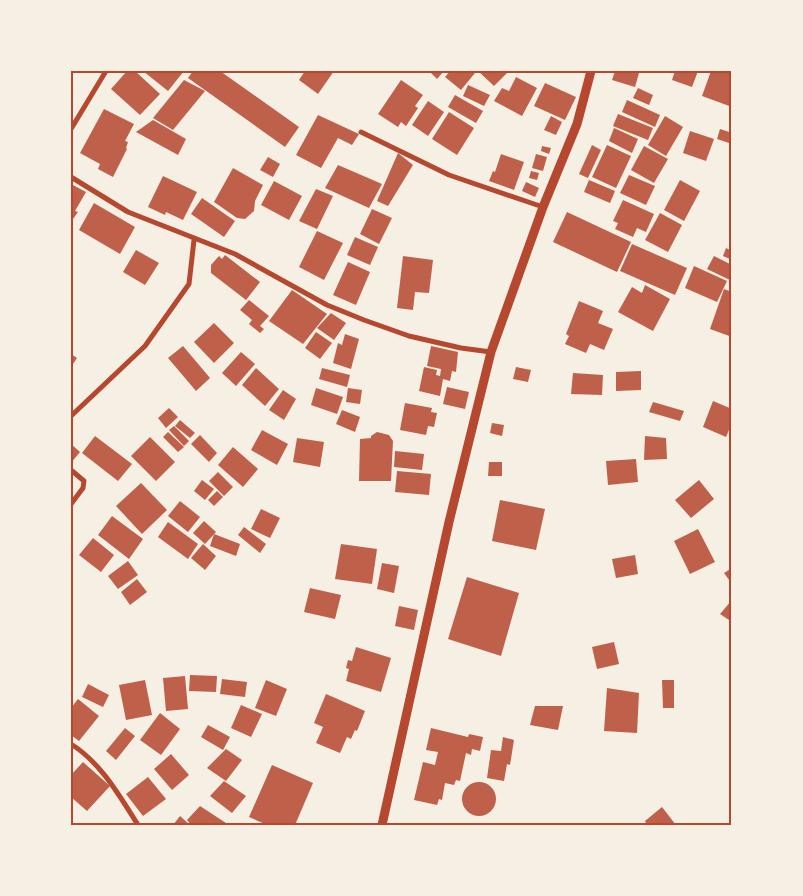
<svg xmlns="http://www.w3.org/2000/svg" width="803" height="896" font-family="'DM Sans',sans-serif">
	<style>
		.building { fill: #bf614a }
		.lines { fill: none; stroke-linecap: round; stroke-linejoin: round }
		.minor { stroke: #b5482f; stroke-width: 5 }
		.tertiary { stroke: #b5482f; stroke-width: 9 }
		.neatline { fill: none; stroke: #b5482f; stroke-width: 2 }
	</style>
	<rect width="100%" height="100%" fill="#f6efe4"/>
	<g class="building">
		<path d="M127 71H135L160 94 140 115 111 89Z"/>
		<path d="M143 71H184L168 91Z"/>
		<path d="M193 71H220L299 127 285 147 188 78Z"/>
		<path d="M305 71H334L318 94 299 80Z"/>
		<path d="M429 71H444L437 79Z"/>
		<path d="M450 71H474L475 73 461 90 445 77Z"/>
		<path d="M478 71H509L494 86Z"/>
		<path d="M615 71 639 73 635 87 612 80Z"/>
		<path d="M675 71H698L692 87 672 80Z"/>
		<path d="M711 71H732V107L702 96Z"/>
		<path d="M516 77 537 88 522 116 494 101 502 88 509 91Z"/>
		<path d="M184 80 205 91 173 130 153 118Z"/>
		<path d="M401 80 423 95 415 106 418 108 406 126 401 122 398 127 378 114Z"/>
		<path d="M545 83 576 97 565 120 534 106Z"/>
		<path d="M468 85 490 95 484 106 463 96Z"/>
		<path d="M638 88 653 95 649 105 633 98Z"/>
		<path d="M455 95 483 111 476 123 448 107Z"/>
		<path d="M627 100 660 115 655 127 622 112Z"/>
		<path d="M428 101 444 112 428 136 412 125Z"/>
		<path d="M104 109 134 124 125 141 128 142 126 148 127 149 113 177 98 169 100 164 80 153Z"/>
		<path d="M449 112 474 128 457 155 432 139Z"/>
		<path d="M618 114 653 128 648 140 613 126Z"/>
		<path d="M318 115 359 134 352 145 338 138 321 168 296 155Z"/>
		<path d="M551 116 562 122 556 135 544 130Z"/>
		<path d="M665 116 683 127 666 156 648 145Z"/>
		<path d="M153 120 186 139 178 155 136 132Z"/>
		<path d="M614 128 638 139 632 153 609 141Z"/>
		<path d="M720 129 732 133V144L717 139Z"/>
		<path d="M690 131 714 139 706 161 683 153Z"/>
		<path d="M592 145 601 150 588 178 579 174Z"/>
		<path d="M607 145 631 156 616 188 592 177Z"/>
		<path d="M542 146 551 148 549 154 541 151Z"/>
		<path d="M644 146 668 159 654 183 631 170Z"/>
		<path d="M398 153 413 165 388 206 377 201Z"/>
		<path d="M501 154 524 162 514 190 489 181 493 171 495 172Z"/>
		<path d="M536 154 547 157 543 171 532 168Z"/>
		<path d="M268 157 280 164 273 177 260 170Z"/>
		<path d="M338 165 382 184 369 208 325 188Z"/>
		<path d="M233 168 263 185 255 201 254 211 245 219 237 218 214 202Z"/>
		<path d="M531 171 539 173 537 180 529 178Z"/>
		<path d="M629 175 655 186 646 205 620 193Z"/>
		<path d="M163 176 197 192 183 220 166 212 165 215 148 207Z"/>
		<path d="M589 180 615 191 610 203 584 192Z"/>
		<path d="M680 180 700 191 684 221 664 210Z"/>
		<path d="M274 181 302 196 289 220 261 205Z"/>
		<path d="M526 182 539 188 535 197 522 191Z"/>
		<path d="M71 184 86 192 75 211 78 212 73 219 71 218Z"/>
		<path d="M316 189 333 196 317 229 299 221Z"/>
		<path d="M202 198 235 221 224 237 191 214Z"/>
		<path d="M623 200 654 214 646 232 637 228 633 237 615 229 618 223 613 221Z"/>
		<path d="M94 203 135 227 120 254 79 230Z"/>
		<path d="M372 209 392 218 379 244 360 234Z"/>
		<path d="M567 212 631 242 617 272 553 242Z"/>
		<path d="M660 213 682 225 668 252 645 240Z"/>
		<path d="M317 231 343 243 324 280 299 267Z"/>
		<path d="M355 237 378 247 370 265 347 255Z"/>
		<path d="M632 244 687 268 675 295 620 271Z"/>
		<path d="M726 248 732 251V260L723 256Z"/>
		<path d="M136 250 159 263 145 285 123 272Z"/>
		<path d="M225 255 260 282 246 300 211 273V265L219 256 222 259Z"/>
		<path d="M403 256 433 260 429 293 415 292 413 310 397 308Z"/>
		<path d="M714 256 732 265V281L707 269Z"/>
		<path d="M348 262 370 272 356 305 333 295Z"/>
		<path d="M694 266 727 281 717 302 685 288Z"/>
		<path d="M645 285 670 299 653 331 618 312 632 287 642 293Z"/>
		<path d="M724 289 732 292V337L710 329Z"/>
		<path d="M292 290 327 314 303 344 269 321Z"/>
		<path d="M249 300 269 316 260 326 264 329 260 333 249 324 252 320 240 310Z"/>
		<path d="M579 301 603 311 598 323 613 329 604 350 590 344 586 353 565 344 569 336 566 334Z"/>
		<path d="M331 313 346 323 334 340 317 328Z"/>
		<path d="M214 323 234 343 214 363 194 342Z"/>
		<path d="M316 332 332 343 320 359 305 348Z"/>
		<path d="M345 334 359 339 351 369 333 363 338 343 342 345Z"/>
		<path d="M183 346 210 378 196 391 168 358Z"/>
		<path d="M431 346 458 352 456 372 452 371 450 381 443 379 440 396 419 391 424 367 437 370 436 375 440 376 441 369 427 366Z"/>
		<path d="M241 352 255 364 236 386 222 373Z"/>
		<path d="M71 354 77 358 71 367Z"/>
		<path d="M516 367 531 370 528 382 513 379Z"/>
		<path d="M256 368 279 389 265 406 242 385Z"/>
		<path d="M322 368 350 375 347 387 319 379Z"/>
		<path d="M641 371V390L616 391V372Z"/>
		<path d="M573 373 603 375 602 395 571 394Z"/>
		<path d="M447 387 469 392 465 409 443 404Z"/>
		<path d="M316 388 343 397 337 414 311 405Z"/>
		<path d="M348 388 362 390 360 404 346 402Z"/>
		<path d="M283 390 296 399 284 420 269 410Z"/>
		<path d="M713 401 732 409V423L726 437 703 427Z"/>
		<path d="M653 402 684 411 680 421 649 412Z"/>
		<path d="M405 403 432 408 431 412 437 413 434 427 428 426 426 435 400 430Z"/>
		<path d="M169 408 178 417 166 428 158 418Z"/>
		<path d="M342 410 360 417 355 432 336 424Z"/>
		<path d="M180 420 195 433 190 438 175 426Z"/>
		<path d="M492 423 504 425 502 436 490 433Z"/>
		<path d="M174 426 189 441 184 446 169 430Z"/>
		<path d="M262 430 288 444 277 465 251 450Z"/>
		<path d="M168 432 184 447 178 452 163 437Z"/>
		<path d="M377 432 389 435 393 441 391 481H359L360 439 371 438V436Z"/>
		<path d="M200 435 217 453 209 462 191 444Z"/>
		<path d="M95 436 132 464 118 481 82 453Z"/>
		<path d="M645 436 666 438 667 459 644 460Z"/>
		<path d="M150 437 175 462 156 481 131 456Z"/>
		<path d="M297 438 324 442 320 467 293 462Z"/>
		<path d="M71 444 80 452 71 463Z"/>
		<path d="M233 447 258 469 243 487 218 465Z"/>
		<path d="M395 451 424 454 422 470 394 467Z"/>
		<path d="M636 459 638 482 608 485 606 461Z"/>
		<path d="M489 462H502V476H488Z"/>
		<path d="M397 471 431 474 429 495 395 492Z"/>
		<path d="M218 472 233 487 224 496 209 481Z"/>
		<path d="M202 480 214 489 205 500 194 491Z"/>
		<path d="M699 480 714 499 691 518 675 500Z"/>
		<path d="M141 483 167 510 142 534 116 506Z"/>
		<path d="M217 491 223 497 214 506 208 500Z"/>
		<path d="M500 500 545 509 536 550 492 541Z"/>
		<path d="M180 501 200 517 188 532 168 516Z"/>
		<path d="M261 509 280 518 270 538 251 529Z"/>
		<path d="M112 516 143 539 129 559 98 535Z"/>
		<path d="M204 521 216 532 205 544 193 533Z"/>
		<path d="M168 522 198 544 188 559 158 537Z"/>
		<path d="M244 527 266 544 260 553 238 535Z"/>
		<path d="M698 529 715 562 690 574 674 541Z"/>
		<path d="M214 534 240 544 236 556 210 546Z"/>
		<path d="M93 538 114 555 101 572 79 555Z"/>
		<path d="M203 544 216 556 205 570 191 558Z"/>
		<path d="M341 544 377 549 372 584 335 579Z"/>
		<path d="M635 555 638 574 616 578 612 559Z"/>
		<path d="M128 561 138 575 118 589 108 576Z"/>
		<path d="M382 563 399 566 394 593 377 589Z"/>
		<path d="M732 568V584L724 573Z"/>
		<path d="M467 577 519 593 501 656 448 639Z"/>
		<path d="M137 579 147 592 130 605 121 592Z"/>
		<path d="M310 588 341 595 335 619 304 612Z"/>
		<path d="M732 600V622L720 614Z"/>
		<path d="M399 606 418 610 414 630 395 626Z"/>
		<path d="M614 642 619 664 597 669 592 647Z"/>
		<path d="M356 647 391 658 381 692 346 681 349 669 346 668 348 660 352 661Z"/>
		<path d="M190 675 217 676 216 692 189 691Z"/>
		<path d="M185 676 188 709 166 711 163 678Z"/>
		<path d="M222 679 247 682 245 697 220 694Z"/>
		<path d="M145 680 152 715 126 720 119 685Z"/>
		<path d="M266 680 287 689 276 716 255 708Z"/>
		<path d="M662 680H674V708H663Z"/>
		<path d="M88 684 109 695 103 707 82 697Z"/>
		<path d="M607 688 639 693 637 733 604 731Z"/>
		<path d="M326 694 365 711 357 731 355 730 351 739 347 737 340 753 316 743 323 727 314 723Z"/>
		<path d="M78 699 99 716 79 741 71 735V708Z"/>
		<path d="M241 705 262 714 251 737 231 728Z"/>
		<path d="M535 706H563L558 730 530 725Z"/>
		<path d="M160 713 180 729 161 755 140 740Z"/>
		<path d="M208 725 230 737 223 750 201 737Z"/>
		<path d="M125 728 135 736 116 760 106 751Z"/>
		<path d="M431 728 468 737 469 734 483 737 480 751 472 749 471 755 466 753 460 781 456 780 454 785 445 783 442 800 439 799 437 805 414 800 423 762 435 765 438 752 426 750Z"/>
		<path d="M503 737 514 740 510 765 507 764 504 781 487 778 491 750 501 751Z"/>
		<path d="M226 749 242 760 226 781 207 768Z"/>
		<path d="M171 754 189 775 172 790 154 769Z"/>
		<path d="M83 762 110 786 87 811 71 797V775Z"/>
		<path d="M272 765 313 783 295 825H267L249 817Z"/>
		<path d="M148 777 166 799 143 816 126 794Z"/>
		<path d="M224 781 246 796 232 813 210 796Z"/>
		<circle cx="479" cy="799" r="17"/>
		<path d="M200 806 226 823 225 825H191L187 820Z"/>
		<path d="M662 807 676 825H647L645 821Z"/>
		<path d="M180 816 190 825H173Z"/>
	</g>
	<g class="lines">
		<g class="minor">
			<path d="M71 129 106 71"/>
			<path d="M361 132 449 175 543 207"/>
			<path d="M71 177 128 212 235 254 327 305 364 320 409 336 461 348 491 352"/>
			<path d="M71 416 145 346 189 284 194 240"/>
			<path d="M71 470 84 481 83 488 71 504"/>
			<path d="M71 744C101 763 119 795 138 825"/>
		</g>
		<path class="tertiary" d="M382 825 449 522 491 352 543 207 577 124 591 71"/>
	</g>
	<rect width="803" height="896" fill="none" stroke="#f6efe4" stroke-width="145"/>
	<rect x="72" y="72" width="658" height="752" class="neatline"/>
</svg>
